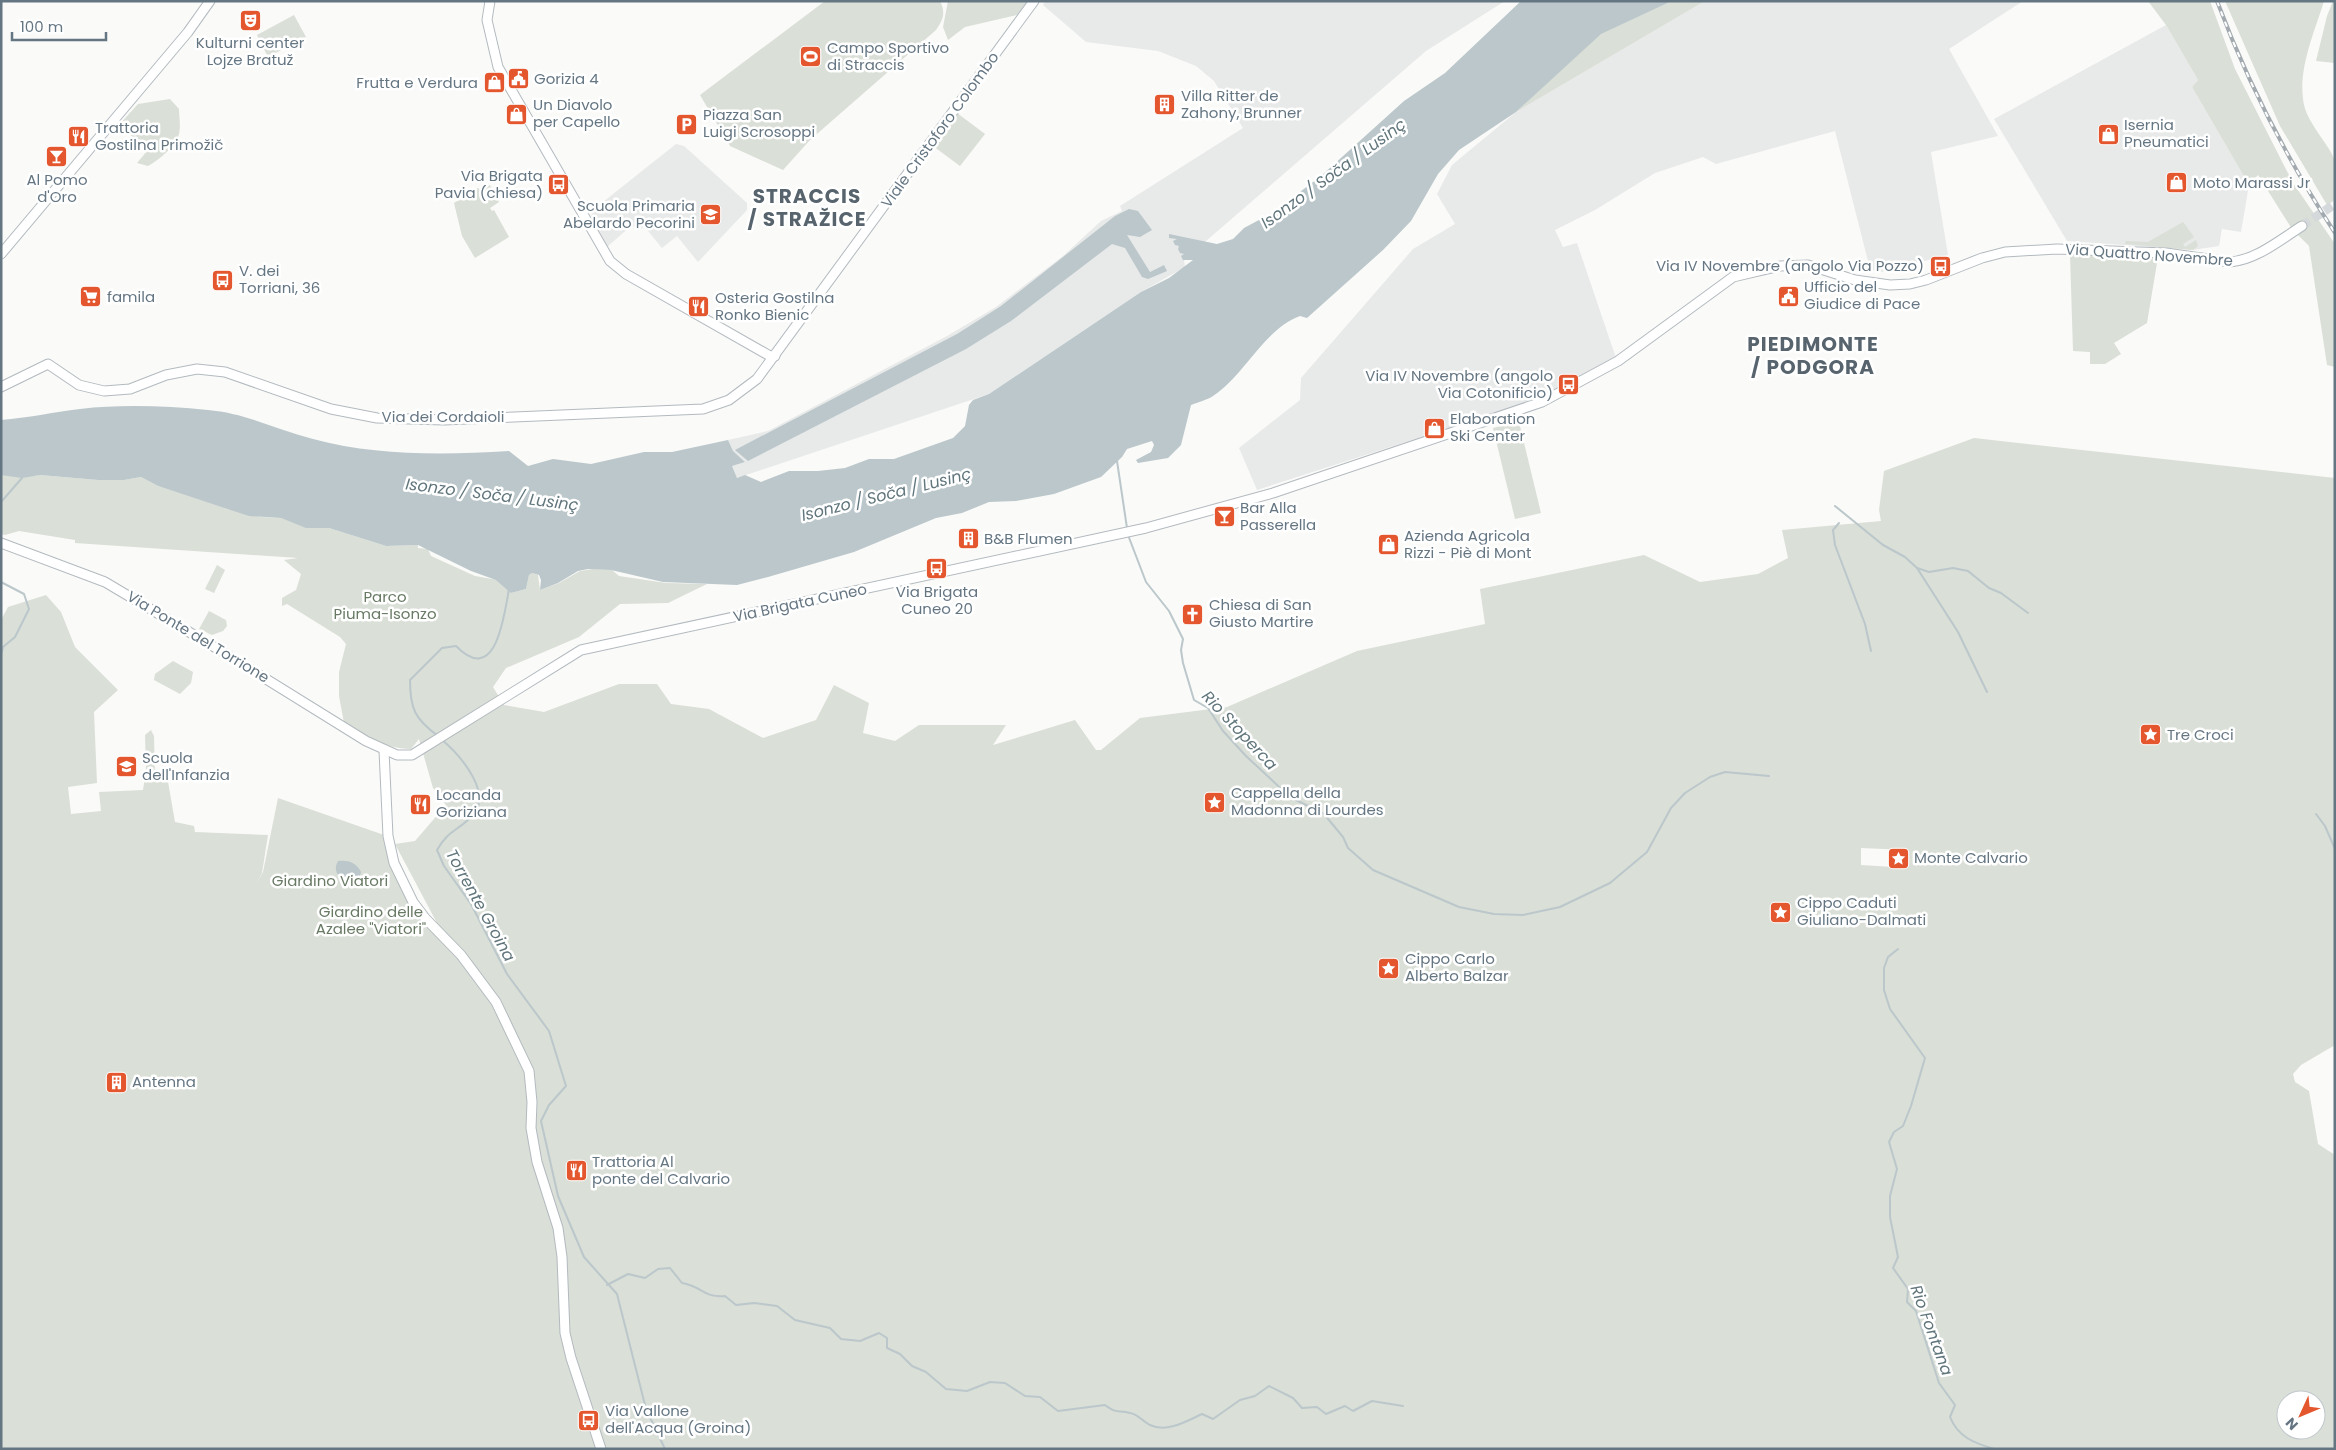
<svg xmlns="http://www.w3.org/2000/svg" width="2336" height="1450" font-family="Poppins,sans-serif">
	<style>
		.built { fill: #e8e9e9 }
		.green { fill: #dadfd7; fill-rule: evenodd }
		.water { fill: #bbc7cb }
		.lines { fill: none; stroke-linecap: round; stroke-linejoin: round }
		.stream { stroke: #bbc7cb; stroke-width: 2 }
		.secondary-tunnel { stroke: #d5d9db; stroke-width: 9; stroke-dasharray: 9 4.5; stroke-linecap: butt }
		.secondary-casing { stroke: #b3babf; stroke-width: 11 }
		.secondary { stroke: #fff; stroke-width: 9 }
		.rail-casing { stroke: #a2aab0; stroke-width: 4 }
		.rail { stroke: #fff; stroke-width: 2; stroke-dasharray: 5.5; stroke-linecap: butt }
		.labels { text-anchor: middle; stroke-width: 5; stroke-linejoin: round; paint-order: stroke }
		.poi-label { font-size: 15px; fill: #657683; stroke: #fff; text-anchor: start }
		.street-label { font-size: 15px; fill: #657683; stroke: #fff }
		.park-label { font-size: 15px; fill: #687a64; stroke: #fff }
		.water-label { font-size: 16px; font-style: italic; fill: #60757c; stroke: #fff }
		.district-label { font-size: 20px; font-weight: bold; letter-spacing: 1px; fill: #57646e; stroke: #fff }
	</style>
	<rect width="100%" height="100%" fill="#fafaf8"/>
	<g class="built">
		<path d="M1045 1H1505L1426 51 1184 260 1185 267 1141 292 989 394 737 478 732 466 745 462 733 451 728 440 768 431 947 336 996 307 1063 256 1101 221 1122 211 1120 206 1243 128 1214 81 1196 66 1158 51 1086 42 1043 5Z"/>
		<path d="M1705 1H2023L1949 49 1998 136 1931 152 1948 255 1881 272 1870 269 1835 131 1716 164 1703 157 1655 173 1595 210 1555 230 1563 247 1577 243 1616 358 1542 398 1257 490 1239 448 1300 400 1301 378 1413 249 1455 224 1437 194 1452 165 1516 112Z"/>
		<path d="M2166 25 2198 80 2192 87 2249 185 2241 232 2222 229 2219 246 2193 250 2067 241 1994 119Z"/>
		<path d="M676 144 684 146 747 203V210L698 262 677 236 662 248 644 226 638 231 632 225 607 247 591 216 593 210Z"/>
	</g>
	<g class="green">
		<path d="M825 1H940C946 13 943 20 936 30L810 140 783 170 730 146 700 95Z"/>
		<path d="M948 1H1028L1017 15 965 27 948 40 943 27Z"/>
		<path d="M1672 1H1705L1516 112 1600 34Z"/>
		<path d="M2148 1H2210L2235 69 2293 183 2335 244V367L2327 365 2309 246 2292 229 2258 175 2249 185 2192 87 2198 80 2166 25Z"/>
		<path d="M2225 1H2324C2314 34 2297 70 2304 105 2309 126 2331 146 2335 162 2336 173 2335 189 2335 200L2327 205 2280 126Z"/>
		<path d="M2333 1H2335V63L2316 61 2327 16Z"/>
		<path d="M294 15 306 37 268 57 257 35Z"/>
		<path d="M170 99 179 109C179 116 181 126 179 134 176 146 159 160 148 166L137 163 148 150 119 125 138 104Z"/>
		<path d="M953 110 985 134 960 166 929 143Z"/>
		<path d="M490 185 499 202 490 208 492 211 494 210 509 237 475 258 462 236 454 203 478 188 481 190Z"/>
		<path d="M2183 222 2194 237 2183 244 2185 247 2196 240 2198 246 2193 250 2125 244 2126 241 2148 242Z"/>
		<path d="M2070 254 2158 257 2147 323 2114 343 2121 354 2105 364H2090V352L2073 351Z"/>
		<path d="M1519 422 1541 513 1515 519 1493 428Z"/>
		<path d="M1974 438 2335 478V1045L2301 1065 2293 1074 2295 1082 2309 1091 2318 1144 2335 1155V1449H1V620L8 607 46 595 61 612 75 647 118 690 94 712 97 783 68 787 71 814 101 811 99 792 143 790 146 770 145 735 151 730 154 736 155 780 156 769 167 776 175 822 194 826 195 832 268 835 262 873 256 885 263 872 278 798 384 835C386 858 400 891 414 911 422 922 434 932 444 942L446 940 395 844 415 841 446 805 433 788 419 739 411 749C384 748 366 737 344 723L339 696V672L346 644 340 637 287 604 282 606V598L296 590 301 574 284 560 298 558 75 543V540L19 531 5 535 1 534V474L29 476 40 475 98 480H124L141 477 158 486 230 509 261 517 281 518 308 528H329L386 546 418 545V548L428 549 431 556 475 576 498 580 511 593 526 589 529 575 532 573 538 575 540 590 559 583 580 571 593 569 612 570 619 576 666 583 707 584 668 603 620 604 579 637 506 668 493 687 504 705 544 712 619 684H657L671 704 709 709 763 738 816 720 834 685 869 703 863 733 895 741 919 725H1006L993 745 1075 720 1096 750H1101L1140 718 1227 707 1357 651 1485 624 1480 589 1644 555 1700 582 1758 574 1788 558 1782 530 1881 521 1879 510 1884 471ZM1861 848 1908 850V868L1861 865ZM2286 1400H2316V1430H2286Z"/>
		<path d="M217 565 225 570 214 593 205 589Z"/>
		<path d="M209 611 226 620 227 626 223 631 212 635 199 629Z"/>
		<path d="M173 661 193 672 191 683 180 694 154 680 155 674Z"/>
	</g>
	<g class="water">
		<path d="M1521 1H1672L1601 34 1516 112 1459 150 1438 174 1411 221 1383 250 1307 318 1300 316C1263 330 1246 374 1213 396 1207 400 1198 402 1191 405L1181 445 1168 458 1138 463 1136 460 1151 452 1154 445 1152 441 1127 449 1122 457 1101 477 1054 494 1016 501 989 502 962 513 936 518 854 552 768 577 737 585 663 582 611 570 588 569 578 571 558 583 540 590 541 580 539 575 532 573 529 575 526 589 511 593 496 580 471 571 418 545 386 546 329 528H306L281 518 249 516 158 486 141 477 124 480H98L40 475 22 478 1 475V420C28 418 53 412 80 409 122 404 166 406 208 410 245 413 278 430 313 439 376 456 444 455 509 451L528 466 553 459 591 464 644 452H672L728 440 733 451 745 462 732 466 737 478 745 475 761 482 789 471H818L845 468 869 459H894L953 438 965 426 969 405 973 400 989 394 1141 292 1169 278 1193 260H1183L1181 256 1184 254 1180 253 1178 249 1179 246 1175 245 1173 241 1177 239 1169 238V234L1217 244 1233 239 1244 228 1272 213 1321 176 1404 101 1445 73Z"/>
		<path d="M1129 209 1138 211 1152 230 1140 237 1127 235 1150 272 1164 265 1167 271 1148 279 1142 277 1125 248 1112 244 1011 321 966 349 748 461 735 450 957 334 1001 306 1115 216Z"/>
		<path d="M338 861C348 860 356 862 361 872L359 880C346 884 330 875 338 861Z"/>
	</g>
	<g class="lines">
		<g class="stream">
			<path d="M1117 461 1127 528"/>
			<path d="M1 502 22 478"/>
			<path d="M1835 506 1883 545 1905 557 1917 568 1958 632 1987 692"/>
			<path d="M1839 523 1833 530 1835 545 1865 624 1871 651"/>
			<path d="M1128 535 1146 582 1169 611 1183 639 1181 650 1183 663 1194 700 1208 708 1223 731 1246 756 1290 797 1324 814 1343 837 1348 848 1373 870 1459 907 1494 914 1523 915 1560 907 1610 883 1647 852 1671 808 1685 793 1710 777 1725 772 1769 776"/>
			<path d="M1917 568 1929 572 1953 568 1968 571 1989 588 2001 593 2028 613"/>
			<path d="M1 582 24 594 29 609 15 637 3 647 1 655"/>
			<path d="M438 736C415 719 410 709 410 680L442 648 456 646C496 687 504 616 509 589"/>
			<path d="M441 739C460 755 497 796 469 819 454 833 448 831 437 850L444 866 471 904 507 974 549 1031 566 1086 549 1105 541 1121 558 1196 584 1257 617 1294 646 1409 665 1449"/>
			<path d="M2316 814 2325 826 2335 849"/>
			<path d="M1898 949 1888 957 1884 968V990L1890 1009 1925 1058 1911 1106 1903 1126 1894 1132 1889 1142 1897 1169 1890 1196V1217L1898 1257 1893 1268 1908 1289 1907 1302 1916 1311 1939 1383 1955 1405 1950 1417C1958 1437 1974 1443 1994 1449"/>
			<path d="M607 1285 628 1274 645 1278 658 1269 670 1268 682 1283C702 1286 703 1298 725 1296L736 1305 754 1303 777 1306 795 1320 830 1328 841 1339 860 1341 879 1333 887 1338V1348L900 1354 912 1366 926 1372 946 1389 967 1391 990 1382 1005 1383 1025 1396 1040 1397 1058 1411 1105 1405C1117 1414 1117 1410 1130 1413 1138 1414 1143 1422 1150 1425 1167 1433 1187 1421 1202 1414L1213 1419 1240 1400 1255 1396 1269 1386 1293 1398 1302 1408 1317 1407 1326 1414 1345 1406 1353 1411 1372 1401 1403 1406"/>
		</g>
		<path class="secondary-tunnel" d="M2302 226 2335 204"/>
		<defs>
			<g id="secondary">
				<path d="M490 1 487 20 498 67 610 261 626 274 770 356H775"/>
				<path d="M1 254 188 32 210 1"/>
				<path d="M1 387 48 364 79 385 104 391 130 389 166 375 197 369 225 372 331 409 377 418 444 420 703 409 729 400 757 379 1034 1"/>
				<path d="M1 543 105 582 216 648 366 741 397 755H412L581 650 1146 528 1273 493 1542 402 1618 361 1733 277 1780 266 1808 265 1855 280 1890 285 1910 284 1926 280 1982 258 2005 252 2057 249 2166 253 2230 262C2256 260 2280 240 2302 226"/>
				<path d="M384 751 388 836 394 863 413 902 425 918 461 955 496 1002 529 1071 532 1102 531 1128 537 1162 558 1228 562 1257 565 1333 571 1358 601 1449"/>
			</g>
		</defs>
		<use href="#secondary" class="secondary-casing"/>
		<use href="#secondary" class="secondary"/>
		<defs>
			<path id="rail" d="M2217 1C2248 84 2287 159 2335 233"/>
		</defs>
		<use href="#rail" class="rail-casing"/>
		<use href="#rail" class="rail"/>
	</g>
	<defs>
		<symbol id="theatre-square" viewBox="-11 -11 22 22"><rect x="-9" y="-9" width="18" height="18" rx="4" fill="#e4572e" stroke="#fff"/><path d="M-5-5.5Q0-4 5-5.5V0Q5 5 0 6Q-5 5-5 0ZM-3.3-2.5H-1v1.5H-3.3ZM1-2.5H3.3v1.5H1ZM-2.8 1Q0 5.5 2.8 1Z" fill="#fff"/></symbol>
		<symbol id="stadium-square" viewBox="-11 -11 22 22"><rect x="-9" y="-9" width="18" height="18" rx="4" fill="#e4572e" stroke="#fff"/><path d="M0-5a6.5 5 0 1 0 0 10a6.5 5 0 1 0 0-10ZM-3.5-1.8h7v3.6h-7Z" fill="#fff"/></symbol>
		<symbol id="civic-square" viewBox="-11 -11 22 22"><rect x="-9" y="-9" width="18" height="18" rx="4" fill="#e4572e" stroke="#fff"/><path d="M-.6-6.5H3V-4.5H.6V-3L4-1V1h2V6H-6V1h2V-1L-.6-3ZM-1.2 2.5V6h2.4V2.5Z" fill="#fff"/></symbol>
		<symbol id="shop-square" viewBox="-11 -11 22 22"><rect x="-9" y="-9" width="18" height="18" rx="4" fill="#e4572e" stroke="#fff"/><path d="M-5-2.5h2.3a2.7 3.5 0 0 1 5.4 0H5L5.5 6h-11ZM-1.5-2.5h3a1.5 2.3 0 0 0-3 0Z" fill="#fff"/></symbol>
		<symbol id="building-square" viewBox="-11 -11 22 22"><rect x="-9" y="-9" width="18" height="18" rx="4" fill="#e4572e" stroke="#fff"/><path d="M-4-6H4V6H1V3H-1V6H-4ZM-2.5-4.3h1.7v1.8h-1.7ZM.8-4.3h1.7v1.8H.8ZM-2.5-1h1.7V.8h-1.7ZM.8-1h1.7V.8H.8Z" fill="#fff"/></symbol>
		<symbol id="parking-square" viewBox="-11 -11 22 22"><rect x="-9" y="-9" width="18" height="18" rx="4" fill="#e4572e" stroke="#fff"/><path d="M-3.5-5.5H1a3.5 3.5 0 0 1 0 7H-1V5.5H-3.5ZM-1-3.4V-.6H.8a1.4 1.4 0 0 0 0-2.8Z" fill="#fff"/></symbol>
		<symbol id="restaurant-square" viewBox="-11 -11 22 22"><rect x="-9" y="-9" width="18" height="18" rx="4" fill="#e4572e" stroke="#fff"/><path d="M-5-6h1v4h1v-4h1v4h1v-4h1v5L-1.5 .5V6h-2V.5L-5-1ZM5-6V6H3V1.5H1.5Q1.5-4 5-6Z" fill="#fff"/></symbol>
		<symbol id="bar-square" viewBox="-11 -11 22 22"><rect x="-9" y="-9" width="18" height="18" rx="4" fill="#e4572e" stroke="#fff"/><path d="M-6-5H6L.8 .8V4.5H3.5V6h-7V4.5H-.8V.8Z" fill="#fff"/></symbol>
		<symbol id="bus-square" viewBox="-11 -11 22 22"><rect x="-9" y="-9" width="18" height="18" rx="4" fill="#e4572e" stroke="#fff"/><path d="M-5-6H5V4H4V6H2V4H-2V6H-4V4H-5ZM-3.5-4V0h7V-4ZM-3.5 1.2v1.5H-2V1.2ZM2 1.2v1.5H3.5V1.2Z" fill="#fff"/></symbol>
		<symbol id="school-square" viewBox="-11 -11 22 22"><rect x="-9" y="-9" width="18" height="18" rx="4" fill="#e4572e" stroke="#fff"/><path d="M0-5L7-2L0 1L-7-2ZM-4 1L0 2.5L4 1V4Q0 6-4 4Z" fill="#fff"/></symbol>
		<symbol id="supermarket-square" viewBox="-11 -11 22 22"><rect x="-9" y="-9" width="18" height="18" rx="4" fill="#e4572e" stroke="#fff"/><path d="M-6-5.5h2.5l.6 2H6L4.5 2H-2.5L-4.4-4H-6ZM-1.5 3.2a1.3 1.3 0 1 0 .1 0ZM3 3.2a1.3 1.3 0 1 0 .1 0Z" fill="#fff"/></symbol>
		<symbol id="church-square" viewBox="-11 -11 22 22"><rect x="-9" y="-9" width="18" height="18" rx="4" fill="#e4572e" stroke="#fff"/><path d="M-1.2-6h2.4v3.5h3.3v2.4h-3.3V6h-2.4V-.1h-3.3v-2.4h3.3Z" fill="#fff"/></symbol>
		<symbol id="sight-square" viewBox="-11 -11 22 22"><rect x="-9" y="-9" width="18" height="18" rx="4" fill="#e4572e" stroke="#fff"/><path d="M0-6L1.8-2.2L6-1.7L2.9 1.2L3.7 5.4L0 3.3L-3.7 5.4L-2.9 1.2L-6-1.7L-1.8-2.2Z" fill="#fff"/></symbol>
	</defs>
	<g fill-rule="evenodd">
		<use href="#theatre-square" x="238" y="8" width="25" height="25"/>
		<use href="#stadium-square" x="798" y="44" width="25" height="25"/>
		<use href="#civic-square" x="506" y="66" width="25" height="25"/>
		<use href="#shop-square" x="482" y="70" width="25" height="25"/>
		<use href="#building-square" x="1152" y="92" width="25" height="25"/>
		<use href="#shop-square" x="504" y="102" width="25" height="25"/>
		<use href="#parking-square" x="674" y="112" width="25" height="25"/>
		<use href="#shop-square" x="2096" y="122" width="25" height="25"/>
		<use href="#restaurant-square" x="66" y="124" width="25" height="25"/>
		<use href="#bar-square" x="44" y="144" width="25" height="25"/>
		<use href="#shop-square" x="2164" y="170" width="25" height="25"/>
		<use href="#bus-square" x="546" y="172" width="25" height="25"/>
		<use href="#school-square" x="698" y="202" width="25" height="25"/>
		<use href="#bus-square" x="1928" y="254" width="25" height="25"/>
		<use href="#bus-square" x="210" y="268" width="25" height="25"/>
		<use href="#civic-square" x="1776" y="284" width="25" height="25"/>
		<use href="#supermarket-square" x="78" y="284" width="25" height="25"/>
		<use href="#restaurant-square" x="686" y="294" width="25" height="25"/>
		<use href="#bus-square" x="1556" y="372" width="25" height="25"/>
		<use href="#shop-square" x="1422" y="416" width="25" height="25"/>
		<use href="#bar-square" x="1212" y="504" width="25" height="25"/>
		<use href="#building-square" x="956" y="526" width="25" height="25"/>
		<use href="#shop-square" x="1376" y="532" width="25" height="25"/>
		<use href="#bus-square" x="924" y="556" width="25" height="25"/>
		<use href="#church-square" x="1180" y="602" width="25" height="25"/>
		<use href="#sight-square" x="2138" y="722" width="25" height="25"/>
		<use href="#school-square" x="114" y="754" width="25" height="25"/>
		<use href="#sight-square" x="1202" y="790" width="25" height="25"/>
		<use href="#restaurant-square" x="408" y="792" width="25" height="25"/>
		<use href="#sight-square" x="1886" y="846" width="25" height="25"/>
		<use href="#sight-square" x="1768" y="900" width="25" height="25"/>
		<use href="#sight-square" x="1376" y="956" width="25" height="25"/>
		<use href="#building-square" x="104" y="1070" width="25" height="25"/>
		<use href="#restaurant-square" x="564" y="1158" width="25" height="25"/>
		<use href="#bus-square" x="576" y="1408" width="25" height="25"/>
	</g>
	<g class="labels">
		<g class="poi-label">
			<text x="250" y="48" text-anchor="middle">Kulturni center<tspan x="250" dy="17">Lojze Bratuž</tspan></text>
			<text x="827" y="53">Campo Sportivo<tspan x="827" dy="17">di Straccis</tspan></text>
			<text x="534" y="84">Gorizia 4</text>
			<text x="478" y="88" text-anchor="end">Frutta e Verdura</text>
			<text x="1181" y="101">Villa Ritter de<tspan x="1181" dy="17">Zahony, Brunner</tspan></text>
			<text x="533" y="110">Un Diavolo<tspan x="533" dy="17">per Capello</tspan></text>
			<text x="703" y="120">Piazza San<tspan x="703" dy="17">Luigi Scrosoppi</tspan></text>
			<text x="2124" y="130">Isernia<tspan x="2124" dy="17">Pneumatici</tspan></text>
			<text x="95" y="133">Trattoria<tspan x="95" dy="17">Gostilna Primožič</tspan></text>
			<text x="543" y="181" text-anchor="end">Via Brigata<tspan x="543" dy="17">Pavia (chiesa)</tspan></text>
			<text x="57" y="185" text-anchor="middle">Al Pomo<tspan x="57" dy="17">d'Oro</tspan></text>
			<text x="2193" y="188">Moto Marassi Jr</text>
			<text x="695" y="211" text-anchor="end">Scuola Primaria<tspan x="695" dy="17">Abelardo Pecorini</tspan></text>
			<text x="1924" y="271" text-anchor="end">Via IV Novembre (angolo Via Pozzo)</text>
			<text x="239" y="276">V. dei<tspan x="239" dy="17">Torriani, 36</tspan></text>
			<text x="1804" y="292">Ufficio del<tspan x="1804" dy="17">Giudice di Pace</tspan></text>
			<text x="107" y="302">famila</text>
			<text x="715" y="303">Osteria Gostilna<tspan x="715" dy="17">Ronko Bienic</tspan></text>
			<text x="1553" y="381" text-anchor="end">Via IV Novembre (angolo<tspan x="1553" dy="17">Via Cotonificio)</tspan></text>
			<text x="1450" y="424">Elaboration<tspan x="1450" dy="17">Ski Center</tspan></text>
			<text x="1240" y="513">Bar Alla<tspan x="1240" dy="17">Passerella</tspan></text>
			<text x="1404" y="541">Azienda Agricola<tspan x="1404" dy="17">Rizzi - Piè di Mont</tspan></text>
			<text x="984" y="544">B&amp;B Flumen</text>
			<text x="937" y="597" text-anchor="middle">Via Brigata<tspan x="937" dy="17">Cuneo 20</tspan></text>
			<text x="1209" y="610">Chiesa di San<tspan x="1209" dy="17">Giusto Martire</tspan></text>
			<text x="2167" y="740">Tre Croci</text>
			<text x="142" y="763">Scuola<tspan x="142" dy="17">dell'Infanzia</tspan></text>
			<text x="1231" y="798">Cappella della<tspan x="1231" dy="17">Madonna di Lourdes</tspan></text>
			<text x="436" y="800">Locanda<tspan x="436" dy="17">Goriziana</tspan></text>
			<text x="1914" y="863">Monte Calvario</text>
			<text x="1797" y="908">Cippo Caduti<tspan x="1797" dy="17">Giuliano-Dalmati</tspan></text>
			<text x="1405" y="964">Cippo Carlo<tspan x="1405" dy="17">Alberto Balzar</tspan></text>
			<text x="132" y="1087">Antenna</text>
			<text x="592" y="1167">Trattoria Al<tspan x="592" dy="17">ponte del Calvario</tspan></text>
			<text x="605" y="1416">Via Vallone<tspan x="605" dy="17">dell'Acqua (Groina)</tspan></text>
		</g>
		<g class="street-label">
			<text transform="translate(940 130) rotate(-54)" y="5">Viale Cristoforo Colombo</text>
			<text transform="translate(2149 255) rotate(4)" y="5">Via Quattro Novembre</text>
			<text x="443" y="422">Via dei Cordaioli</text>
			<text transform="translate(800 603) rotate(-12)" y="5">Via Brigata Cuneo</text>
			<text transform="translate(198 637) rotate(31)" y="5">Via Ponte del Torrione</text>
		</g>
		<g class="park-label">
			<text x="385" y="602">Parco<tspan x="385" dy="17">Piuma-Isonzo</tspan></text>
			<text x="330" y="886">Giardino Viatori</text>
			<text x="371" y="917">Giardino delle<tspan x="371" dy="17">Azalee "Viatori"</tspan></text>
		</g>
		<g class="water-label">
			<text transform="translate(1333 173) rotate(-36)" y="6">Isonzo / Soča / Lusinç</text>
			<text transform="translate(492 494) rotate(7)" y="6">Isonzo / Soča / Lusinç</text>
			<text transform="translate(886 494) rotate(-14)" y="6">Isonzo / Soča / Lusinç</text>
			<text transform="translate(1240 730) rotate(47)" y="6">Rio Stoperca</text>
			<text transform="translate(481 905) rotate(61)" y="6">Torrente Groina</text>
			<text transform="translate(1932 1330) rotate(70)" y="6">Rio Fontana</text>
		</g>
		<g class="district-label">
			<text x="807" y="203">STRACCIS<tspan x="807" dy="23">/ STRAŽICE</tspan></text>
			<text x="1813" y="351">PIEDIMONTE<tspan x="1813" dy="23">/ PODGORA</tspan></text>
		</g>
	</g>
	<rect width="2336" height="1450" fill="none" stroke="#657683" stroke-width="5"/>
	<g transform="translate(2301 1415) rotate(226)"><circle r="24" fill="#ffffff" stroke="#c1c8cd"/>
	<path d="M0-4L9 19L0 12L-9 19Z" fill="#e4572e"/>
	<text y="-8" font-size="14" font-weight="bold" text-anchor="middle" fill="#657683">N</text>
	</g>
	<path d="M12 32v8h94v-8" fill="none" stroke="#657683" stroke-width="2.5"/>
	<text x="20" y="32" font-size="15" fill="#657683" stroke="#ffffff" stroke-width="4" paint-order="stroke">100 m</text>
</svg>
